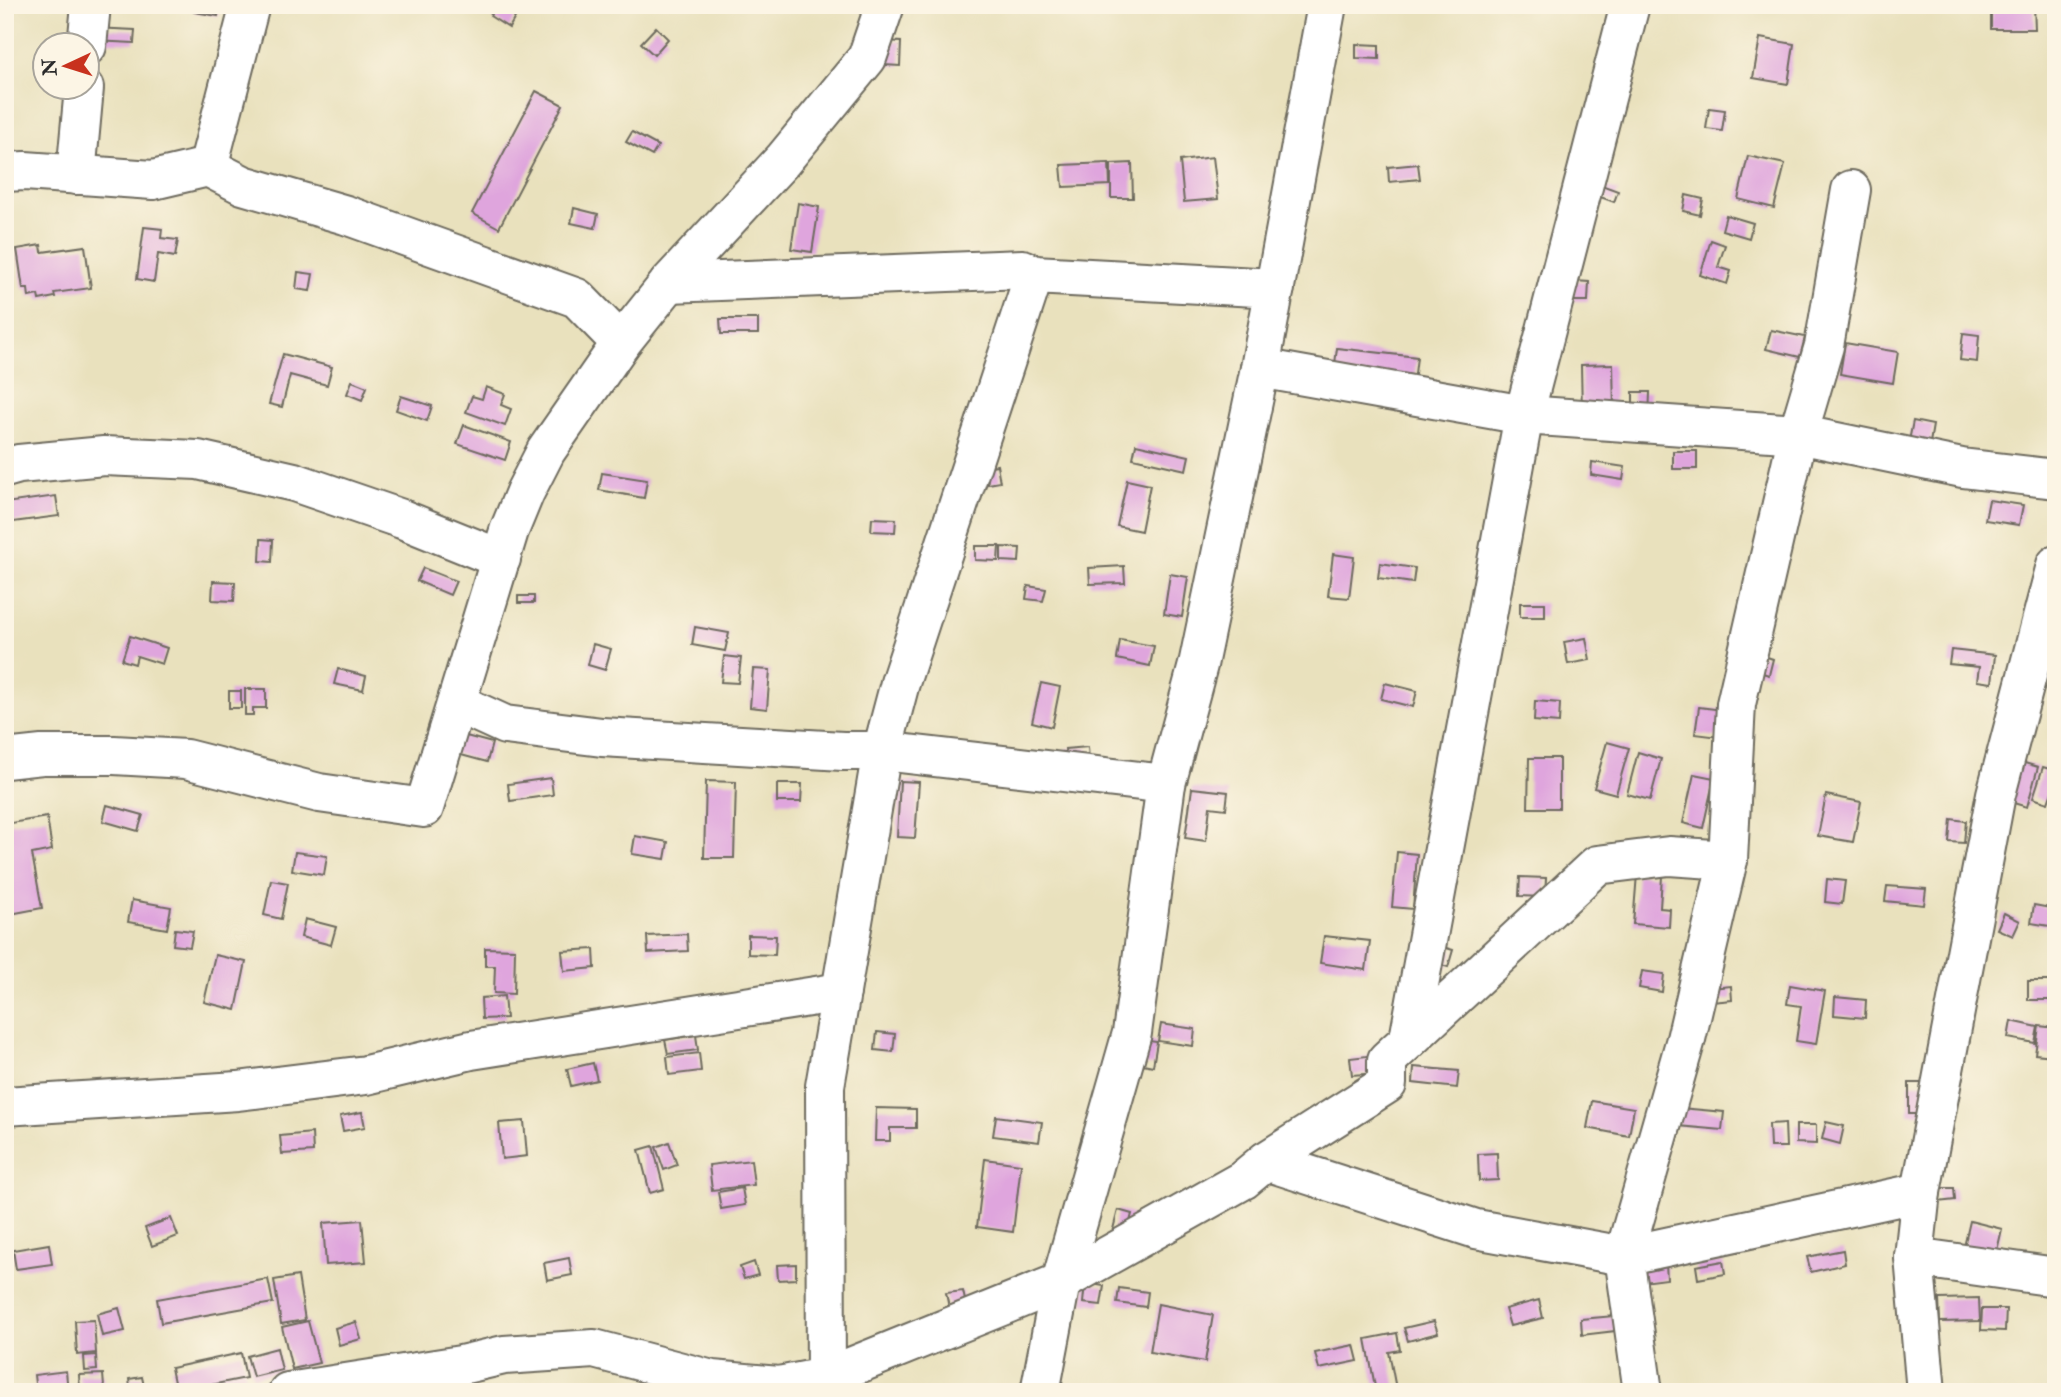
<svg xmlns="http://www.w3.org/2000/svg" width="2061" height="1397" font-family="'IM FELL Double Pica',serif">
	<style>
		.building { fill: #dfa5dd }
		.lines { fill: none; stroke-linecap: round; stroke-linejoin: round }
		.minor-casing { stroke: #6e6b5e; stroke-width: 42 }
		.minor { stroke: #fff; stroke-width: 38 }
	</style>
	<rect width="100%" height="100%" fill="#fcf5e5"/>
	<filter id="ink" filterUnits="userSpaceOnUse"><feTurbulence type="fractalNoise" baseFrequency=".0143" numOctaves="2"/><feDisplacementMap in="SourceGraphic" scale="14" xChannelSelector="R" yChannelSelector="G"/><feConvolveMatrix kernelMatrix="1 2 1 2 8 2 1 2 1" color-interpolation-filters="sRGB"/></filter>
	<filter id="wash" filterUnits="userSpaceOnUse"><feTurbulence type="fractalNoise" baseFrequency=".00686" numOctaves="4" result="noise"/><feDisplacementMap in="SourceGraphic" scale="28" xChannelSelector="R" yChannelSelector="G"/><feGaussianBlur stdDeviation="1.57" result="paint"/><feColorMatrix in="noise" values="0 0 0 0 0 0 0 0 0 0 0 0 0 0 0 0 0 1.4 0 .05"/><feComposite in="paint" operator="in"/></filter>
	<g filter="url(#wash)">
		<rect width="100%" height="100%" fill="#e9e1bd"/>
		<g id="blocks">
			<g class="building">
				<path d="M195 5H220L218 16 194 12Z"/>
				<path d="M496 5H503L517 14 509 28 490 16Z"/>
				<path d="M1061 5H1080L1079 12 1060 8Z"/>
				<path d="M1991 5H2034L2035 29H1991Z"/>
				<path d="M656 27 668 39 654 55 641 43Z"/>
				<path d="M94 28 135 30 134 43 94 41Z"/>
				<path d="M1760 38 1794 44 1788 84 1753 78Z"/>
				<path d="M886 41 901 42 900 66 884 65Z"/>
				<path d="M1356 44 1379 45V59L1356 58Z"/>
				<path d="M536 91 563 105 499 228 472 213Z"/>
				<path d="M1709 108 1725 110 1722 131 1706 129Z"/>
				<path d="M632 132 658 146 652 156 626 142Z"/>
				<path d="M1748 156 1785 164 1774 208 1738 199Z"/>
				<path d="M1213 157 1218 199 1184 202 1180 161Z"/>
				<path d="M1109 163 1110 185 1063 187 1061 165Z"/>
				<path d="M1132 163 1133 198H1111V164Z"/>
				<path d="M1418 164 1420 179 1389 182 1388 167Z"/>
				<path d="M1596 183 1618 191 1614 202 1592 194Z"/>
				<path d="M1686 195 1703 199 1700 215 1683 211Z"/>
				<path d="M798 203 819 207 812 252 791 249Z"/>
				<path d="M574 208 598 214 595 228 571 223Z"/>
				<path d="M1726 215 1753 223 1749 238 1722 230Z"/>
				<path d="M144 227 162 229 161 238 178 240 175 257 158 254 154 282 137 279Z"/>
				<path d="M1711 240 1725 245 1718 267 1731 271 1727 284 1700 275Z"/>
				<path d="M41 245 42 252 85 246 91 288 54 293 55 297 39 300 38 295 29 297 28 289H23L17 249Z"/>
				<path d="M298 272 313 274 310 291 296 289Z"/>
				<path d="M1575 281 1589 282 1588 301H1574Z"/>
				<path d="M720 319H758V334H721Z"/>
				<path d="M1771 330 1805 337 1800 357 1766 349Z"/>
				<path d="M1963 333 1979 335 1977 362 1960 360Z"/>
				<path d="M1845 343 1898 352 1893 383 1840 374Z"/>
				<path d="M1337 348 1417 357 1414 382 1334 372Z"/>
				<path d="M283 354 332 367 327 385 290 375 282 407 269 404Z"/>
				<path d="M1613 364 1614 411 1582 412 1581 365Z"/>
				<path d="M352 381 367 387 362 400 347 394Z"/>
				<path d="M486 387 505 394 501 405 511 409 505 426 466 412 472 396 482 399Z"/>
				<path d="M1633 392H1650L1649 419H1633Z"/>
				<path d="M401 396 432 406 427 421 396 410Z"/>
				<path d="M1913 421 1933 425 1928 455 1907 451Z"/>
				<path d="M464 425 511 442 505 460 457 444Z"/>
				<path d="M1136 444 1189 456 1186 470 1133 458Z"/>
				<rect x="1673" y="451" width="24" height="18"/>
				<path d="M1592 462 1625 467 1623 480 1591 475Z"/>
				<path d="M997 465 1000 482 988 484 985 467Z"/>
				<path d="M602 473 647 480 644 498 599 490Z"/>
				<path d="M1127 480 1150 485 1141 531 1117 526Z"/>
				<path d="M56 496 59 516 5 523V503Z"/>
				<path d="M1989 500 2023 505 2019 525 1985 520Z"/>
				<path d="M872 518 896 519 895 532 871 531Z"/>
				<path d="M261 539 273 540 272 562 260 561Z"/>
				<path d="M975 546H999L998 561 975 560Z"/>
				<path d="M1001 547 1020 548 1019 562 1001 561Z"/>
				<path d="M1333 554 1354 557 1349 598 1328 596Z"/>
				<path d="M1380 563 1415 568 1413 583 1378 578Z"/>
				<path d="M1124 566 1125 583 1090 584 1089 568Z"/>
				<path d="M423 568 456 581 450 595 417 581Z"/>
				<path d="M1170 574 1188 577 1182 617 1164 614Z"/>
				<path d="M213 581 235 582 234 601 212 600Z"/>
				<path d="M1028 586 1046 589 1043 601 1026 599Z"/>
				<rect x="518" y="596" width="16" height="7"/>
				<rect x="1520" y="603" width="25" height="14"/>
				<path d="M695 627 729 633 725 651 692 645Z"/>
				<path d="M130 636 167 648 162 664 137 656 135 664 122 660Z"/>
				<path d="M1586 638 1590 660 1568 664 1564 642Z"/>
				<path d="M1120 640 1154 646 1150 666 1117 659Z"/>
				<path d="M593 644 611 649 605 670 588 665Z"/>
				<path d="M1951 650 1995 655 1992 683 1977 681 1979 667 1949 664Z"/>
				<path d="M1761 655 1773 659 1769 675 1756 671Z"/>
				<path d="M724 656 741 658 738 683 721 682Z"/>
				<path d="M338 669 366 676 363 690 334 684Z"/>
				<path d="M753 669 770 670 767 709 750 707Z"/>
				<path d="M1041 683 1060 687 1052 727 1032 722Z"/>
				<path d="M1385 683 1417 691 1413 707 1381 699Z"/>
				<path d="M245 689H266V708H253V715H245Z"/>
				<rect x="229" y="691" width="12" height="17"/>
				<path d="M1535 701 1560 703 1559 723 1534 721Z"/>
				<path d="M1699 707 1723 710 1719 737 1695 734Z"/>
				<path d="M455 733 492 743 487 762 450 752Z"/>
				<path d="M1607 742 1629 748 1616 794 1594 788Z"/>
				<path d="M1088 747 1090 770 1067 772 1065 749Z"/>
				<path d="M1638 752 1661 759 1650 800 1627 794Z"/>
				<path d="M1529 758H1559V808H1528Z"/>
				<path d="M2018 761 2038 767 2027 807 2007 801Z"/>
				<path d="M2043 767 2056 771V790L2053 789 2048 803 2033 798Z"/>
				<path d="M1694 774 1714 778 1703 828 1683 823Z"/>
				<path d="M551 778 553 795 510 801 508 784Z"/>
				<path d="M706 781 736 782 734 858H704Z"/>
				<path d="M900 781 919 782 915 838 897 837Z"/>
				<path d="M777 784H802L801 802H777Z"/>
				<path d="M1192 788 1228 792 1226 809 1210 807 1206 841 1185 838Z"/>
				<path d="M1826 795 1861 802 1853 842 1818 836Z"/>
				<path d="M107 805 143 815 138 831 103 821Z"/>
				<path d="M47 817 52 850 32 854 42 908 5 915V824Z"/>
				<path d="M1951 819 1966 821 1964 843 1949 842Z"/>
				<path d="M635 836 668 842 665 859 632 854Z"/>
				<path d="M295 852 327 856 324 875 292 870Z"/>
				<path d="M1397 852 1417 854 1413 909 1392 907Z"/>
				<path d="M1637 874 1662 876 1660 908 1670 909 1669 927 1633 924Z"/>
				<path d="M1520 877 1546 878 1545 897 1519 896Z"/>
				<path d="M1827 879 1845 881 1842 904 1825 902Z"/>
				<path d="M271 880 288 883 281 919 264 915Z"/>
				<path d="M1887 886 1926 889 1924 905 1885 901Z"/>
				<path d="M132 900 171 907 167 929 128 922Z"/>
				<path d="M2034 905 2056 909V927L2031 923Z"/>
				<path d="M2004 913 2020 921 2013 936 1997 929Z"/>
				<path d="M305 919 336 927 331 945 301 937Z"/>
				<path d="M175 929 193 931 190 947 173 945Z"/>
				<path d="M687 934 688 951 648 953 647 936Z"/>
				<path d="M748 935 776 936 775 955 748 954Z"/>
				<path d="M1324 936 1370 941 1366 970 1320 963Z"/>
				<path d="M1436 945 1453 950 1448 967 1431 962Z"/>
				<path d="M485 948 515 949 514 994 494 993 495 966H485Z"/>
				<path d="M594 949 595 968 564 971 562 951Z"/>
				<path d="M215 955 246 962 236 1010 204 1002Z"/>
				<path d="M1642 971 1664 974 1662 992 1639 988Z"/>
				<rect x="2028" y="981" width="24" height="19"/>
				<path d="M1790 985 1825 991 1816 1044 1796 1041 1801 1006 1787 1004Z"/>
				<path d="M1731 986 1732 1000 1702 1003 1701 989Z"/>
				<path d="M504 996 506 1018 482 1019 481 998Z"/>
				<path d="M1835 997 1866 1000 1865 1018 1834 1015Z"/>
				<path d="M2011 1021 2038 1027 2035 1043 2008 1038Z"/>
				<path d="M1161 1024 1195 1029 1193 1046 1158 1041Z"/>
				<path d="M2039 1026 2056 1028 2053 1056 2035 1054Z"/>
				<path d="M877 1032 895 1034 893 1052 875 1050Z"/>
				<path d="M696 1035 698 1050 668 1054 665 1040Z"/>
				<path d="M1141 1040 1157 1042 1153 1066 1138 1063Z"/>
				<path d="M699 1053 701 1071 669 1075 667 1057Z"/>
				<path d="M1375 1055 1377 1073 1352 1075 1350 1058Z"/>
				<path d="M593 1063 597 1080 571 1086 567 1069Z"/>
				<path d="M1414 1067 1459 1071 1457 1088 1413 1083Z"/>
				<rect x="1909" y="1083" width="18" height="31"/>
				<path d="M1592 1101 1634 1108 1629 1136 1587 1128Z"/>
				<path d="M876 1108 916 1109V1128H890V1141H875Z"/>
				<path d="M1680 1108 1724 1112 1722 1130 1678 1126Z"/>
				<path d="M362 1112 365 1127 343 1131 340 1116Z"/>
				<path d="M996 1116 1042 1122 1039 1142 993 1136Z"/>
				<path d="M524 1121 527 1156 502 1159 499 1123Z"/>
				<path d="M1826 1122 1844 1126 1840 1144 1822 1139Z"/>
				<path d="M1785 1123 1786 1147H1770L1769 1124Z"/>
				<path d="M1796 1125H1816V1144L1796 1143Z"/>
				<path d="M312 1133 313 1152 282 1154 280 1136Z"/>
				<path d="M669 1142 677 1165 664 1170 656 1147Z"/>
				<path d="M653 1146 664 1189 650 1193 639 1150Z"/>
				<path d="M1497 1153 1498 1180 1479 1181 1478 1154Z"/>
				<path d="M985 1159 1021 1164 1013 1232 977 1227Z"/>
				<path d="M751 1160 754 1185 712 1190 709 1165Z"/>
				<path d="M742 1188 745 1205 721 1209 718 1192Z"/>
				<path d="M1937 1188H1954L1955 1200 1938 1202Z"/>
				<path d="M1118 1210 1132 1214 1125 1241 1111 1237Z"/>
				<path d="M171 1218 178 1236 152 1246 145 1228Z"/>
				<path d="M362 1220 366 1262 326 1265 323 1223Z"/>
				<path d="M1970 1221 2002 1229 1996 1255 1964 1247Z"/>
				<path d="M49 1244 52 1264 16 1269 13 1250Z"/>
				<path d="M1843 1250 1845 1264 1811 1272 1807 1257Z"/>
				<path d="M569 1258 572 1275 547 1280 544 1263Z"/>
				<path d="M1723 1261 1725 1274 1698 1279 1696 1266Z"/>
				<path d="M754 1262 758 1275 744 1279 740 1267Z"/>
				<path d="M796 1264V1279L778 1280 777 1265Z"/>
				<path d="M1666 1264 1667 1279 1636 1283 1634 1267Z"/>
				<path d="M298 1276 305 1320 281 1324 274 1280Z"/>
				<path d="M268 1279 273 1303 161 1323 157 1299Z"/>
				<path d="M1085 1283 1104 1286 1101 1305 1083 1303Z"/>
				<path d="M1119 1288 1148 1292 1146 1307 1117 1303Z"/>
				<path d="M963 1291 966 1305 949 1308 946 1293Z"/>
				<path d="M1979 1298 1980 1321 1940 1322 1939 1299Z"/>
				<path d="M1539 1300 1543 1318 1510 1326 1505 1309Z"/>
				<path d="M1158 1304 1213 1315 1205 1362 1150 1352Z"/>
				<path d="M119 1308 125 1331 102 1336 97 1314Z"/>
				<path d="M1982 1309H2006L2005 1331 1981 1330Z"/>
				<path d="M1614 1316 1615 1331 1582 1335 1581 1319Z"/>
				<path d="M94 1320 96 1353 77 1355 75 1321Z"/>
				<path d="M308 1321 319 1363 292 1369 282 1327Z"/>
				<path d="M1434 1321 1438 1333 1408 1341 1404 1328Z"/>
				<path d="M356 1322 361 1339 339 1345 335 1328Z"/>
				<path d="M1397 1333 1400 1350 1389 1352 1396 1389 1376 1392 1366 1339Z"/>
				<path d="M1354 1345 1358 1361 1319 1369 1315 1353Z"/>
				<path d="M277 1348 282 1370 253 1377 247 1356Z"/>
				<path d="M241 1353 246 1378 176 1392 171 1368Z"/>
				<path d="M96 1355 97 1370 85 1371 84 1356Z"/>
				<path d="M66 1371 68 1392H36L34 1375Z"/>
				<path d="M103 1374 104 1387 80 1389 79 1375Z"/>
				<path d="M142 1377 144 1386 130 1387 129 1379Z"/>
			</g>
		</g>
	</g>
	<g filter="url(#ink)">
		<use href="#blocks" fill-opacity="0" stroke="#6e6b5e" stroke-width="2"/>
		<g class="lines">
			<defs>
				<g id="minor">
					<path d="M87 46 91 5"/>
					<path d="M208 167 243 185 346 215 577 298 621 343"/>
					<path d="M5 172 25 171 153 180 208 167 250 5"/>
					<path d="M76 175 84 88"/>
					<path d="M1034 275 1275 288"/>
					<path d="M669 283 1023 269 1034 275 900 683 882 751 825 1086 826 1392"/>
					<path d="M1260 368 1524 415 1798 434 1962 468 2056 479"/>
					<path d="M5 468 19 464 104 456 198 460 294 482 402 519 501 559"/>
					<path d="M457 703 505 725 602 737 843 751H882L1166 784"/>
					<path d="M5 759 42 755H114L186 759 319 793 424 808 509 531 525 492 546 451 621 343 669 283 783 160 867 58 885 5"/>
					<path d="M1728 860 1736 704 1798 434 1824 346 1851 190"/>
					<path d="M1409 1039 1524 415 1630 5"/>
					<path d="M5 1106 238 1091 366 1075 471 1050 841 992"/>
					<path d="M1266 1161 1476 1229 1624 1256 1921 1192 1914 1257 2056 1277"/>
					<path d="M1921 1192 1996 794 2056 565"/>
					<path d="M1914 1257 1926 1392"/>
					<path d="M288 1392 461 1365 504 1355 594 1349 712 1380 779 1386 826 1377 1061 1282 1132 1033 1166 784 1198 665 1260 368 1327 5"/>
					<path d="M1040 1392 1061 1282 1243 1180 1266 1161 1387 1084V1060L1597 865 1669 856 1728 860 1686 1039 1624 1256 1643 1392"/>
				</g>
			</defs>
			<use href="#minor" class="minor-casing"/>
			<use href="#minor" class="minor"/>
		</g>
	</g>
	<rect width="2061" height="1397" fill="none" stroke="#fcf5e5" stroke-width="28"/>
	<g transform="translate(66 66) rotate(266)"><circle r="33" fill="#fcf5e5" stroke="#a8a49b" stroke-width="2"/>
	<path d="M0-5L12 26L0 18L-12 26Z" fill="#c8321e"/>
	<text y="-10" font-size="19" font-weight="bold" text-anchor="middle" fill="#2b2b2b">N</text>
	</g>
</svg>
